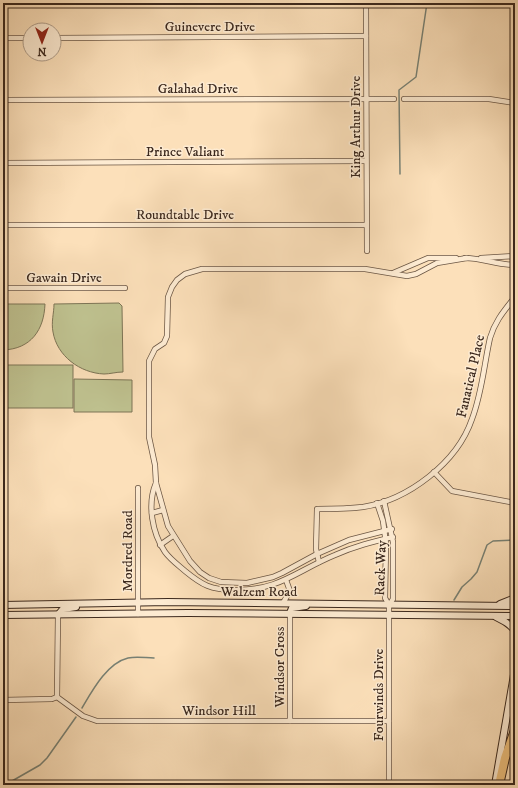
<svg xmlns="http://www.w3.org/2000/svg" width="518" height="788" font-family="'IM FELL DW Pica',serif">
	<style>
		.green { fill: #bfc290; stroke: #7d7556 }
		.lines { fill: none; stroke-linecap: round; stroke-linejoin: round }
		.stream { stroke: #778175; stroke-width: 1.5 }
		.street-casing { stroke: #6b5644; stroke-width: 6 }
		.secondary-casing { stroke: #3b281d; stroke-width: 8 }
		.highway-casing { stroke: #3b281d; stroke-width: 10 }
		.street { stroke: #fdebd2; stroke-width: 4.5 }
		.secondary { stroke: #fdebd2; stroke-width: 6 }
		.highway { stroke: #eec07d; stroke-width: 8 }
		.labels { text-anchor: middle; stroke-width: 3; stroke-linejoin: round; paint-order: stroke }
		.street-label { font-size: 14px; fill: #3b281d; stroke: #fdebd2 }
	</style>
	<rect width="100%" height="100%" fill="#fce0ba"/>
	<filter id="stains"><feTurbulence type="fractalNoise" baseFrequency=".005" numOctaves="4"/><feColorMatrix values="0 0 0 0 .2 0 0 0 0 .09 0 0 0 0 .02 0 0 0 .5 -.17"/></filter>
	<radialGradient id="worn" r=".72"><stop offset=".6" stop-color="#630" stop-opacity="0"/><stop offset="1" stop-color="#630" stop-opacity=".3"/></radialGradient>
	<g class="green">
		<path d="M119 303 122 306 123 372C116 372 110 374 104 374 80 373 57 356 53 332 51 322 54 313 54 304Z"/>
		<path d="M3 304H45C44 330 31 349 3 350Z"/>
		<rect x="3" y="365" width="70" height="43"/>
		<path d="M74 379 132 380V412H74Z"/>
	</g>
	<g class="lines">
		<g class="stream">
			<path d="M400 174 399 90 416 77 427 3"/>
			<path d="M454 600 462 587 471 579 477 572 487 545 493 541 515 540"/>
			<path d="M82 708C92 691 107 663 128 658 137 656 146 658 154 658"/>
			<path d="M5 785 40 765 47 758 76 717"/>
		</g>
		<defs>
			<g id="street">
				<path d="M366 3 367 251"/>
				<path d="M3 38H30"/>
				<path d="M54 38 366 36"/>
				<path d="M404 99H489L515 103"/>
				<path d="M3 100 394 99"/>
				<path d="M3 163 366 161"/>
				<path d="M3 225H366"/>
				<path d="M465 258C482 258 498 265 515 265"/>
				<path d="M481 258 515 256"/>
				<path d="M393 273 428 258H456"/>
				<path d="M3 288H125"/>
				<path d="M434 472 452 491 515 503"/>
				<path d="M156 483C147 504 152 533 165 552 170 559 178 565 185 571 202 585 211 590 234 590 279 591 296 571 335 555 355 546 372 542 393 537"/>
				<path d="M138 488V614"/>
				<path d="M384 501 393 542V599L389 605"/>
				<path d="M377 503 383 521 386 544 385 598 389 605V785"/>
				<path d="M152 513 163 510"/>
				<path d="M392 529 349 540 317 554 282 573 273 577 247 583 221 582 209 578 200 572 190 561 168 526 156 483 155 465 149 437V361L155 349 164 343 167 336 168 297 172 287 177 280 185 274 202 269H365L407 276 416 274 437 263 467 258"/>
				<path d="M160 545 173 536"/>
				<path d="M319 562 316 549 317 509C332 509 347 509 363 507 408 500 457 463 472 419 482 393 484 365 490 338 495 321 504 311 515 297"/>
				<path d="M283 603 290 591 286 580"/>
				<path d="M57 697 83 716 97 721H389"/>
				<path d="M57 697 58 615"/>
				<path d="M3 700 52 699 57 697"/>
				<path d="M290 721V613"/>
			</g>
			<g id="secondary">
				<path d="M500 604 515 598"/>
				<path d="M3 605 168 602 515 606"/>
				<path d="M290 613 292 608 306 606"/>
				<path d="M3 615 188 613 515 616"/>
				<path d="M58 615 63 609 76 607"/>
				<path d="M496 617C504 621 510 624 515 631"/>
				<path d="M495 785 515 669"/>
			</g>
			<path id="highway" d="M499 785 505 758 515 730"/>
		</defs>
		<use href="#street" class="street-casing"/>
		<use href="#secondary" class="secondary-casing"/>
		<use href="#highway" class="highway-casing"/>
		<use href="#street" class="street"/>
		<use href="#secondary" class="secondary"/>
		<use href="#highway" class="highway"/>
	</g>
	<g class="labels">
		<g class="street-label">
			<text x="210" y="31">Guinevere Drive</text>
			<text x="198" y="93">Galahad Drive</text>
			<text transform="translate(355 127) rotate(-90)" y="5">King Arthur Drive</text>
			<text x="185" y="156">Prince Valiant</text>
			<text x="185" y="219">Roundtable Drive</text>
			<text x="64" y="282">Gawain Drive</text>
			<text transform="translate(470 376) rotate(-77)" y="5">Fanatical Place</text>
			<text transform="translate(127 551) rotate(-90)" y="5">Mordred Road</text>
			<text transform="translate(380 568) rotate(-88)" y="5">Rack Way</text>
			<text x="259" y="596">Walzem Road</text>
			<text transform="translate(279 667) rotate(-90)" y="5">Windsor Cross</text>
			<text transform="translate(378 695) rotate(-90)" y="5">Fourwinds Drive</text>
			<text x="219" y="715">Windsor Hill</text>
		</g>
	</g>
	<rect width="518" height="788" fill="none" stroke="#fce0ba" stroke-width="16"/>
	<rect x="4" y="4" width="510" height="780" fill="none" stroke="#3b281d" stroke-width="2"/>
	<rect x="8" y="8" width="502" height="772" fill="none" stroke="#3b281d"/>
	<g transform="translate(42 42) rotate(180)"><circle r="19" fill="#fdebd2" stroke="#af9d8a"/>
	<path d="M0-3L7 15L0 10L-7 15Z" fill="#8f2418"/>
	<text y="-6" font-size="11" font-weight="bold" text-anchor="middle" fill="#3b281d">N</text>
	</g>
	<rect width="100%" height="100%" filter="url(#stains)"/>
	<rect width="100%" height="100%" fill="url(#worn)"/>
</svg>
